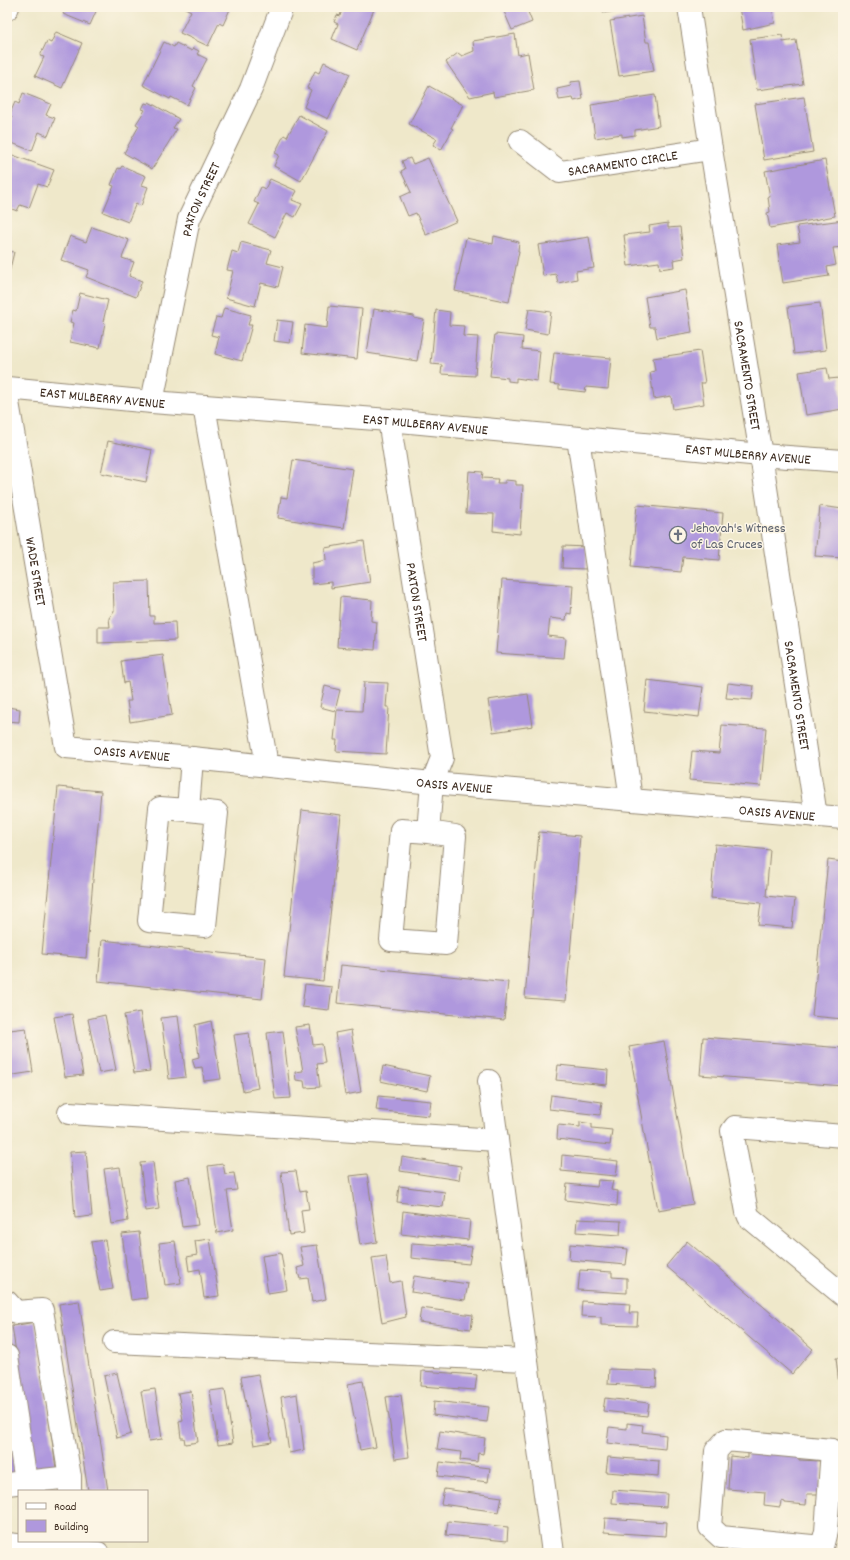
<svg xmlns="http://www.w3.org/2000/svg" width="850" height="1560" font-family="Dekko,sans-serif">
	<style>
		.building { fill: #af98dd }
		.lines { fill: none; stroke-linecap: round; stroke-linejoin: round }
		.minor-casing { stroke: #958974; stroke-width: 24 }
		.minor { stroke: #fff; stroke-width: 22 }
		.labels { text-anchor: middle; stroke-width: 3; stroke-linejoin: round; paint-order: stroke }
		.street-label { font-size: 14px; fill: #3b2a1e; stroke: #fcf5e5 }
		.worship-label { font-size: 14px; fill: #5b616d; stroke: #fcf5e5; text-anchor: start }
	</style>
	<rect width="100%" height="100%" fill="#fcf5e5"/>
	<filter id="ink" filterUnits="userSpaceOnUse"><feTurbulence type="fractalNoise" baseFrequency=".025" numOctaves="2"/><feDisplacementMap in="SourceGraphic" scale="8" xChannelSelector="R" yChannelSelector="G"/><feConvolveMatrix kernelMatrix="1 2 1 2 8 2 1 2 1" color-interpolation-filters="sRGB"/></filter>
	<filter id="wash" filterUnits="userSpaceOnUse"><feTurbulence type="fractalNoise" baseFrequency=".012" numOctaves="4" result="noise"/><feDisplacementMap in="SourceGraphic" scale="16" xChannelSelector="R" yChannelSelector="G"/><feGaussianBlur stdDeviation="0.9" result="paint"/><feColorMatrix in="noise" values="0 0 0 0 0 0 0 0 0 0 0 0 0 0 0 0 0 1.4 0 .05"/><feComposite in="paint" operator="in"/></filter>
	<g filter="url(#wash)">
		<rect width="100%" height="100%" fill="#efe8ca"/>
		<g id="blocks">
			<g class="building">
				<path d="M66 7H98L90 25 63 14Z"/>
				<path d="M183 7H231L223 25 219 23 208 46 180 33 191 11Z"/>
				<path d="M343 7H375L357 50 332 39 338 24 334 22 337 15 340 16Z"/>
				<path d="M502 7H526L532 22 512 30Z"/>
				<path d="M603 7H638V8L603 13Z"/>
				<path d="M739 7H772L775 23 743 30Z"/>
				<path d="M642 16 646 42H649L654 71 619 76 610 21Z"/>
				<path d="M56 32 82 43 62 88 35 76 44 57 40 56 47 41 51 43Z"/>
				<path d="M515 34 518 55 528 53 534 90 494 97 493 92 470 97 446 62 458 53 462 56 474 51 473 41Z"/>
				<path d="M782 35 783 42 796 40 803 84 757 90 750 39Z"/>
				<path d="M164 42 174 47 176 43 192 51 193 48 199 51 197 54 207 59 193 86 196 88 187 105 171 97 170 99 143 85Z"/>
				<path d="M324 62 350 74 328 119 304 107 311 90 307 88 315 71 319 73Z"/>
				<path d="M580 81 583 99 574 101 573 98 559 100 557 89 571 86 570 82Z"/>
				<path d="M429 86 463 105 451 128 453 129 441 150 433 145 437 139 409 124Z"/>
				<path d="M23 93 51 104 46 115 55 118 48 136 39 132 32 151 7 141V129L12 117 9 116 15 102 19 104Z"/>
				<path d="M655 95 659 126 635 130V135L622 137V134L595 138 591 105Z"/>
				<path d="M804 97 813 152 764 160 755 104Z"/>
				<path d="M149 102 179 119 173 128 177 129 152 169 124 153 139 126 136 124 145 110 142 109 145 103 148 104Z"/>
				<path d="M299 115 328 131 301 181 274 166 279 155 275 153 284 135 287 137Z"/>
				<path d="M7 153 54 170 47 187 38 184 29 208 20 205 17 211 7 207Z"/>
				<path d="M410 158 413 164 428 158 457 221 426 235 416 213 408 216 400 197 411 192 401 171 405 169 402 161Z"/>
				<path d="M825 160 835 216 770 228 767 213 770 212 768 197H770L765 171Z"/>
				<path d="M122 166 146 176 142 185 148 187 141 206 136 203 128 222 103 212 114 186 111 185 118 168 120 169Z"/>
				<path d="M270 179 297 191 292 200 302 204 295 217 287 213 275 237 249 224 259 204 254 202 261 187 265 189Z"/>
				<path d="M843 220V247L833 248 836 265 827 267 829 276 783 283 777 245 800 242 797 226Z"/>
				<path d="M668 223V228L680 227 684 258 673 260 674 267 660 269 659 262 628 266 624 235 650 232 649 226Z"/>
				<path d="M92 227 129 240 122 258 134 262 129 276 142 281 136 297 86 277 89 270 61 260 70 236 86 242Z"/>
				<path d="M7 235 11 236 8 251 14 252 8 277Z"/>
				<path d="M494 236 519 242 518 251H519L509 302 455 291 466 238 493 244Z"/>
				<path d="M589 237 594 268 576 271 577 279 558 283 556 274 543 276 538 245Z"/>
				<path d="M241 242 271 250 267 263 283 267 278 287 261 283 255 306 226 298 233 271 227 270 232 251 238 253Z"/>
				<path d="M685 290 692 332 657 338 655 327H650L645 297Z"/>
				<path d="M80 293 108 300 103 322 105 323 100 348 70 342 74 323 70 322 73 310 76 311Z"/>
				<path d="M820 303 826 350 794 354 788 307Z"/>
				<path d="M329 306 362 309 357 359 302 353 305 325 327 328Z"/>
				<path d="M224 308 251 315 248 325H252L242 361 215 354 219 337 211 335 216 317 221 318Z"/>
				<path d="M374 309 414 316V318L424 320 417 361 367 353Z"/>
				<path d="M529 309 551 312 548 334 525 330Z"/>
				<path d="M436 310 450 312 449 325 464 326 463 336 478 337 475 376 441 374 442 365 431 364Z"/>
				<path d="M277 320 293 322 290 343 274 341Z"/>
				<path d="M495 334 523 337 522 349 540 351 537 381 516 378V382L508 381V378L490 376Z"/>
				<path d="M700 351 705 383H701L704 404 673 409 671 396 654 399 650 372 655 371 653 358Z"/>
				<path d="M554 353 611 358 608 389 586 387 585 392 559 389V385L550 384Z"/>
				<path d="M827 368 829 379 839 378 843 409 806 415 799 372Z"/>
				<path d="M108 441 152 450 146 482 101 473Z"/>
				<path d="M293 460 353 469 344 528 278 518 281 497 287 498Z"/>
				<path d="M469 471 483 472 482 478 498 479 497 483H505V480L516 481V485H523L520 534 493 531 494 514 466 513Z"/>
				<path d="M637 505 723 513 719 560 683 557 681 572 631 567Z"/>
				<path d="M820 506 843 509V558L815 556Z"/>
				<path d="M364 541 370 582 331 588V582L312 584V563L326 560 325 548Z"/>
				<path d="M563 546 587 547 586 569 562 568Z"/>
				<path d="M502 580 573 585 571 614 567 613 566 620 550 618 548 636 566 638 564 658 496 653Z"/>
				<path d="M149 581 150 616H154V623L175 622 176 640 98 643V627H110L109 618 114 611 113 582Z"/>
				<path d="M340 597 372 600 371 621 377 622 375 650 337 647Z"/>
				<path d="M163 655 172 715 130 722 127 701H131L128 682 124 683 121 661Z"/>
				<path d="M647 680 703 687 699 717 644 711Z"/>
				<path d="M364 682 388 683 386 707H389L386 754 336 751 337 740H334L337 710 362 711Z"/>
				<path d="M728 683 754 686 752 700 726 698Z"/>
				<path d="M325 686 340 690 335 711 320 707Z"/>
				<path d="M528 694 533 726 493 732 488 700Z"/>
				<path d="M7 707 20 709 19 722 7 721Z"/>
				<path d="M722 725 766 728 761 786 689 780 692 751 719 753Z"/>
				<path d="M58 787 101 791 86 958 42 954Z"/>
				<path d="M302 810 341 815 323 981 284 977Z"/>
				<path d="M539 832 580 836 566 1001 525 998Z"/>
				<path d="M715 844 770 850 766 896 795 899 792 928 758 925 761 903 711 898Z"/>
				<path d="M828 860 843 862V1019L812 1016Z"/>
				<path d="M102 940 266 958 262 999 98 981Z"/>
				<path d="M341 965 508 982 504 1020 337 1003Z"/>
				<path d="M305 984 332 987 329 1010 302 1007Z"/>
				<path d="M140 1012 150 1071 134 1073 124 1015Z"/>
				<path d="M72 1014 83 1075 65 1077 54 1017Z"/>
				<path d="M105 1015 116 1070 99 1073 88 1019Z"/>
				<path d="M178 1016 186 1077 169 1079 161 1018Z"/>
				<path d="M7 1020 10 1030 26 1028 33 1072 7 1076Z"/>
				<path d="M211 1021 221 1079 204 1081 202 1067 195 1068 192 1059 199 1057 195 1025Z"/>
				<path d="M310 1025 313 1045 322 1044 325 1063 317 1064 320 1087 305 1088 304 1081 296 1080 295 1072 303 1071 295 1027Z"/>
				<path d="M351 1030 361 1092 345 1095 335 1033Z"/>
				<path d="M283 1031 291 1098 275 1099 267 1033Z"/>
				<path d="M249 1033 258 1088 243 1091 234 1035Z"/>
				<path d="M703 1037 843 1048V1086L700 1075Z"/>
				<path d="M664 1041 693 1204 658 1210 629 1047Z"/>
				<path d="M558 1065 608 1070 607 1085 556 1080Z"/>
				<path d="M383 1066 430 1076 427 1091 380 1081Z"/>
				<path d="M551 1095 602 1102 600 1115 549 1109Z"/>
				<path d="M378 1096 431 1101 429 1116 376 1110Z"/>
				<path d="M580 1122 592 1124V1128L612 1130 610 1145 557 1139 558 1125 580 1127Z"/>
				<path d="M86 1151 92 1216 75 1218 70 1152Z"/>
				<path d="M562 1155 618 1161 616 1176 561 1171Z"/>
				<path d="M402 1157 461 1166 459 1180 400 1171Z"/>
				<path d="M153 1162 159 1209 146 1211 140 1163Z"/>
				<path d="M223 1164 225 1174 234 1173 237 1190 227 1191 233 1230 217 1233 208 1166Z"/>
				<path d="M120 1167 128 1221 112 1224 104 1169Z"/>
				<path d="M296 1171 300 1192 306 1191 309 1209 301 1210 304 1233 289 1235 281 1172Z"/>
				<path d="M367 1174 377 1242 360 1245 350 1176Z"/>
				<path d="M190 1177 198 1225 182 1227 175 1180Z"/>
				<path d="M598 1180 613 1181 611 1190 618 1191 617 1206 565 1200 567 1184 597 1187Z"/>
				<path d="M399 1186 445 1192 443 1207 397 1202Z"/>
				<path d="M403 1211 470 1220 468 1240 418 1234V1236L401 1234Z"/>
				<path d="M577 1219 621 1221 620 1235 576 1232Z"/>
				<path d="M139 1232 147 1298 131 1300 122 1234Z"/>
				<path d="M210 1239 219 1296 204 1298 200 1269 189 1271 187 1257 197 1255 195 1241Z"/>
				<path d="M105 1240 113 1289 100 1291 91 1242Z"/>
				<path d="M175 1241 181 1283 165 1285 159 1243Z"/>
				<path d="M687 1241 813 1349 792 1374 666 1266Z"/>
				<path d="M412 1243 472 1247 469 1264 411 1258Z"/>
				<path d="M570 1244 628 1249 626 1265 569 1260Z"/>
				<path d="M317 1245 326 1299 312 1302 308 1278 300 1279 297 1268 304 1266 300 1247Z"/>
				<path d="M281 1253 287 1290 268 1293 262 1256Z"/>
				<path d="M386 1256 390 1283 401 1281 406 1317 382 1323 372 1258Z"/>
				<path d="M580 1270 612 1272V1277L627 1278V1293L578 1290Z"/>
				<path d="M414 1276 468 1284 465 1300 411 1292Z"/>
				<path d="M79 1301 108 1491H88L59 1304Z"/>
				<path d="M582 1301 630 1304 629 1313H638L637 1326 601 1325V1317L581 1316Z"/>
				<path d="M421 1308 473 1315 471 1329 419 1322Z"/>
				<path d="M35 1322 57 1475 35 1478 12 1326Z"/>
				<path d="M836 1358H843V1394H840Z"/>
				<path d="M609 1369 657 1371 656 1387 608 1384Z"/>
				<path d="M422 1371 477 1375 475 1390 421 1386Z"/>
				<path d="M117 1373 131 1434 117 1438 104 1376Z"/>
				<path d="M258 1374 272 1442 254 1445 241 1377Z"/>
				<path d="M363 1381 376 1447 360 1450 348 1384Z"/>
				<path d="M155 1389 162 1439 149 1441 141 1391Z"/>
				<path d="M225 1389 233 1443 218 1445 210 1391Z"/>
				<path d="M191 1391 198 1442 185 1444 184 1438H181L179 1421 183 1420 178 1393Z"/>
				<path d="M297 1394 304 1450 289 1453 281 1397Z"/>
				<path d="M401 1395 409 1457 395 1459 386 1397Z"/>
				<path d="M605 1398 649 1403 647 1416 603 1411Z"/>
				<path d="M434 1401 489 1407 487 1422 433 1415Z"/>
				<path d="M627 1423 643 1425 642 1432 666 1435 665 1449 607 1443 609 1427 627 1429Z"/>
				<path d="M7 1429 16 1477 7 1479Z"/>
				<path d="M440 1431 485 1438 483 1454 478 1453 477 1462 460 1460 461 1452 437 1449Z"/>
				<path d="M748 1444 799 1456V1460L822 1461 819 1494H807L806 1505 785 1503V1502L781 1501 780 1507 764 1505 765 1492 728 1489 730 1456 748 1458Z"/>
				<path d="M608 1457 659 1461 658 1476 606 1472Z"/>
				<path d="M440 1462 490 1468 488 1482 438 1476Z"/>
				<path d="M444 1489 502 1497 499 1512 441 1504Z"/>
				<path d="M613 1490 667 1494 666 1507 612 1503Z"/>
				<path d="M605 1518 667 1522 666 1536 604 1532Z"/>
				<path d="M448 1521 508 1527 507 1541 446 1535Z"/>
			</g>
		</g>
	</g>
	<g filter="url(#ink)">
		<use href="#blocks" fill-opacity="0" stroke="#958974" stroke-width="1"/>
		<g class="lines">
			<defs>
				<g id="minor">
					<path id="s1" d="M689 7 711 149 761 455 816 816"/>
					<path d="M7 9 8 7"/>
					<path id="s2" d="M520 141 560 172 711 149"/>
					<path id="s3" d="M7 388 152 402 389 420 761 455 843 461"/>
					<path id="s4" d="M7 396 66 747 192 758 432 783 843 818"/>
					<path id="s5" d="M152 402 189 219 251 89 282 7"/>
					<path d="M204 406 267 765"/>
					<path id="s6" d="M389 420 442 758 432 783 428 832 401 830 391 940 446 944 455 836 428 832"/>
					<path d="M578 438 631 799"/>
					<path d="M188 810 217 813 205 926 149 921 160 808 188 810 192 758"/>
					<path d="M489 1081 553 1553"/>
					<path d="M69 1113 497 1140"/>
					<path d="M843 1136 735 1127 732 1131 747 1212 749 1217 843 1295"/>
					<path d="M7 1302 16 1312 42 1310 70 1477V1491"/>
					<path d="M114 1342 527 1360"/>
					<path d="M7 1356 26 1482"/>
					<path d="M7 1484 70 1477"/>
					<path d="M7 1544 98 1553"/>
					<path d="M821 1553 822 1547 721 1537 710 1527 716 1451 726 1440 832 1450 826 1531 822 1547"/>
				</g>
			</defs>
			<use href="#minor" class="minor-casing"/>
			<use href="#minor" class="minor"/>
		</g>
	</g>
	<defs>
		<symbol id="church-ring" viewBox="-11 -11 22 22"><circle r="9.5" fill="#fcf5e5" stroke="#6b7280" stroke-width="1.5"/><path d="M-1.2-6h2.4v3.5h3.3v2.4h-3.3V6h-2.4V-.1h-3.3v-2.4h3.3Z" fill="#6b7280"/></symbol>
	</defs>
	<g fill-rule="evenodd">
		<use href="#church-ring" x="668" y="525" width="20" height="20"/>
	</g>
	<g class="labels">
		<g class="street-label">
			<text dy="5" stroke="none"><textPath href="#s2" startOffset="114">SACRAMENTO CIRCLE</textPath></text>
			<text dy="5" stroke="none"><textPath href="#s5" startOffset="209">PAXTON STREET</textPath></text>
			<text dy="5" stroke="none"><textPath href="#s1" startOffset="373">SACRAMENTO STREET</textPath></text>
			<text dy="5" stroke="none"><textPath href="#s3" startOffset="96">EAST MULBERRY AVENUE</textPath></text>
			<text dy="5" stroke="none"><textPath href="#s3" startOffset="420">EAST MULBERRY AVENUE</textPath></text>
			<text dy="5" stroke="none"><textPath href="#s3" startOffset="744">EAST MULBERRY AVENUE</textPath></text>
			<text dy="5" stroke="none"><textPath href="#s4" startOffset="178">WADE STREET</textPath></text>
			<text dy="5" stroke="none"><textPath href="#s6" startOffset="184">PAXTON STREET</textPath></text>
			<text dy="5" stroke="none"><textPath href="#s1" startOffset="697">SACRAMENTO STREET</textPath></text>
			<text dy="5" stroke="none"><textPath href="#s4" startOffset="422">OASIS AVENUE</textPath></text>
			<text dy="5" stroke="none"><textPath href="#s4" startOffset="746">OASIS AVENUE</textPath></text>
			<text dy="5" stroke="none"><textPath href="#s4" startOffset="1070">OASIS AVENUE</textPath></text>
		</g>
		<g class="worship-label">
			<text x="691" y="532">Jehovah's Witness<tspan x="691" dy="16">of Las Cruces</tspan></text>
		</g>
	</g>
	<rect width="850" height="1560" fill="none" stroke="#fcf5e5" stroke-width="24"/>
	<rect x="18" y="1490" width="130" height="52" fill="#fcf5e5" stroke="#afa495"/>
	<rect x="26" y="1503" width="20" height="6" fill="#ffffff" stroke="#afa495"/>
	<text x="54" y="1510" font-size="12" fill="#3b2a1e">Road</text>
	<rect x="26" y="1520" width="20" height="12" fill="#af98dd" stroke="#afa495"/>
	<text x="54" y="1530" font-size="12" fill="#3b2a1e">Building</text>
</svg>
